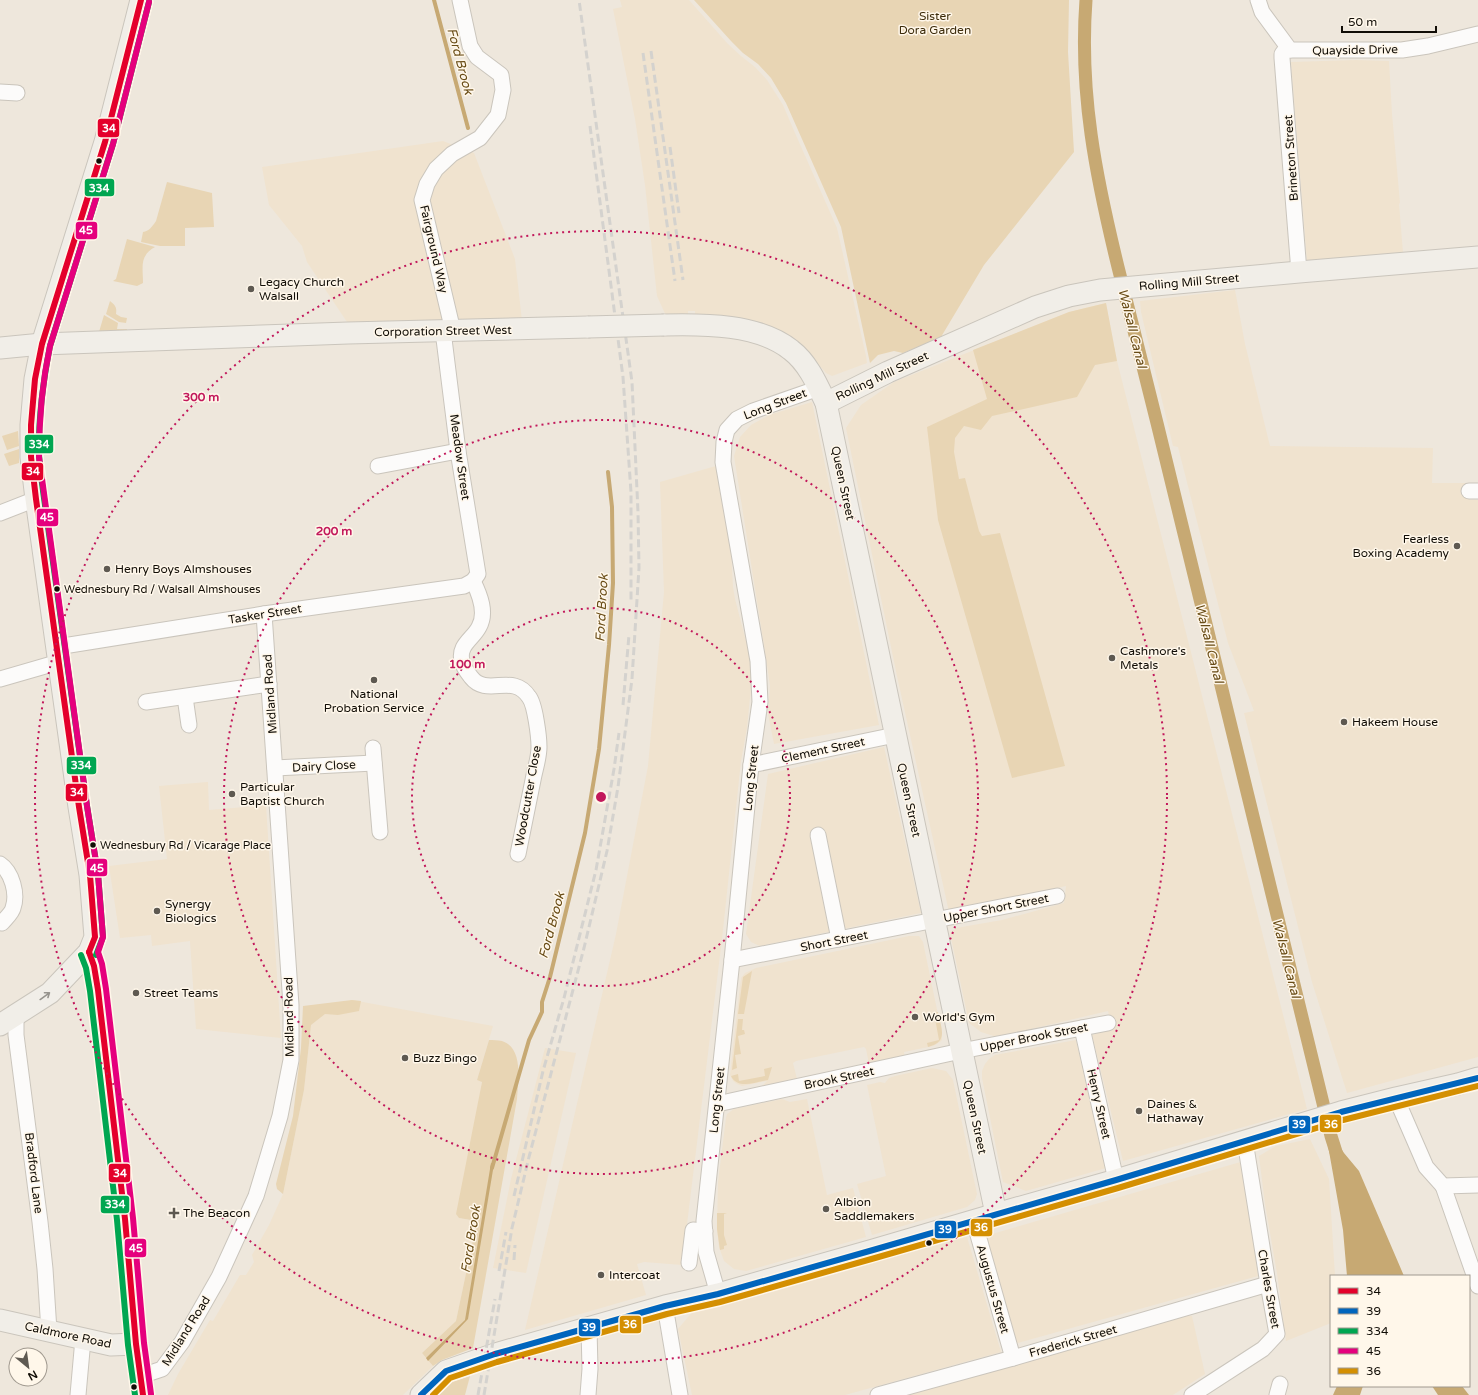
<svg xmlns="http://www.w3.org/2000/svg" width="1478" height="1395" font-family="'Varela Round',sans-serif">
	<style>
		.built { fill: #f0e3cf }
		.green { fill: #e8d5b4 }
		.water { fill: #c7a973 }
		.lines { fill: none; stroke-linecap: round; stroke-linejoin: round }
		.stream { stroke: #c7a973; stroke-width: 4 }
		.canal { stroke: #c7a973; stroke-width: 13 }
		.street-casing { stroke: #cac5bc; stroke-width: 17 }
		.secondary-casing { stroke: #cac5bc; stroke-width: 23 }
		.street { stroke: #fcfbfa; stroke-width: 15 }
		.secondary { stroke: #f1eee8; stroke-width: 21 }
		.rail { stroke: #d4d2ce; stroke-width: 3; stroke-dasharray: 8 4; stroke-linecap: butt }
		.secondary-bridge-casing { stroke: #cac5bc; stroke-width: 23; stroke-linecap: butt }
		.secondary-bridge { stroke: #f1eee8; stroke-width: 21 }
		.bus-1-casing { stroke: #fff7ea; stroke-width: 9 }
		.bus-2-casing { stroke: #fff7ea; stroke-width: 9 }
		.bus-3-casing { stroke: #fff7ea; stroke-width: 9 }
		.bus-4-casing { stroke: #fff7ea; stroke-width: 9 }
		.bus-5-casing { stroke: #fff7ea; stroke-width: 9 }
		.bus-1 { stroke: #e4002b; stroke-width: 6 }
		.bus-2 { stroke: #0065bd; stroke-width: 6 }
		.bus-3 { stroke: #00a651; stroke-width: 6 }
		.bus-4 { stroke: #e5007d; stroke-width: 6 }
		.bus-5 { stroke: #d48f01; stroke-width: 6 }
		.oneway { stroke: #97948e }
		.ring { fill: none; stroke: #c2185b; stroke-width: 2; stroke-dasharray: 2 4 }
		.bus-dot { fill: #110d06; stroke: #fff7ea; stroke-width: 1.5 }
		.poi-dot { fill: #5e5951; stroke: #fff7ea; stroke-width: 1.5 }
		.labels { text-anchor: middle; stroke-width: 3; stroke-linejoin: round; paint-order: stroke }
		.bus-label { font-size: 11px; fill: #110d06; stroke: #fff7ea; text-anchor: start }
		.park-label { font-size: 12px; fill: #3d2c0b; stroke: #fff7ea }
		.street-label { font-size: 12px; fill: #110d06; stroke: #fff7ea }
		.poi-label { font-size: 12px; fill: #110d06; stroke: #fff7ea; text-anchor: start }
		.water-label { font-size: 13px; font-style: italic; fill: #694c16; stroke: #fff7ea }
		.centre { fill: #c2185b; stroke: #fff7ea; stroke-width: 2 }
		.ring-label { font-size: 12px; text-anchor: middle; font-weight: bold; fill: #c2185b; stroke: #fff7ea; stroke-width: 3; stroke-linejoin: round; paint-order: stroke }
		.line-badge { stroke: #fff7ea; stroke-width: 1.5 }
		.badge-label { font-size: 11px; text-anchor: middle; font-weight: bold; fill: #fff }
	</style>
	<rect width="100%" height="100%" fill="#eee7dc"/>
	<g class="built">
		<path d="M620 0H689L727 43 741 56 755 67 767 80 783 105 795 133 837 228 866 356 867 363 832 376 826 373 800 343 771 327 740 320 695 319V311H688V319L667 318 657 296 645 185 635 119 613 9 622 7Z"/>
		<path d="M1356 60 1389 61 1392 114 1400 203 1399 204 1403 253 1307 261 1291 62Z"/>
		<path d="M443 141 474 153 515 259 522 321 349 325 307 262 302 246 269 205 262 167Z"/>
		<path d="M1235 290 1245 344 1270 446 1433 448 1432 483H1469L1470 500H1478V1057L1347 1093 1312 982 1244 713 1254 711 1228 643 1178 447 1173 446 1141 312 1140 301Z"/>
		<path d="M1106 303 1117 361 1307 1109 1123 1161 1092 1035 1112 1029 1108 1011 997 1037 981 1032 969 1023 950 933 956 928 1002 920 1064 903 1066 886 949 912 897 676 846 428 861 405 894 382 1069 312Z"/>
		<path d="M812 402 879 725 774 744 768 714 770 686 766 658 734 456 740 437 751 425 769 415Z"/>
		<path d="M716 466 731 549 733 587 735 599 753 668 747 728 741 761 722 939 682 1265 644 1262 637 1264 646 1295 525 1330 616 934 648 766 664 592 660 482Z"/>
		<path d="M884 747 921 913 760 946 751 942 746 934 768 774Z"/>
		<path d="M208 782 209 810 266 805 281 1038 196 1029 190 941 152 946 151 935 120 938 109 866 167 859 159 786Z"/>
		<path d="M909 936H919L923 942 942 1034V1040L940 1042 933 1046 904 1052 905 1057 869 1064 866 1049 864 1047 796 1061 793 1063 797 1079 762 1086 767 1081 742 1086 737 1084 733 1081 730 1075 741 978 745 973 756 968Z"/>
		<path d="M352 1000 493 1026 477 1080 482 1081 459 1218 477 1221 456 1321 422 1353 433 1366 403 1395H168L178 1374 210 1320 213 1321 240 1275H246L254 1262 252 1255 269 1225 283 1194 304 1090 311 1025 328 1011Z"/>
		<path d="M1076 1040 1106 1168 1026 1191 1003 1182 982 1078V1071L985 1064 989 1059 995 1055Z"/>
		<path d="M545 1048 576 1053 526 1273 493 1268 511 1179Z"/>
		<path d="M932 1068 946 1071 953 1080 977 1194 975 1200 967 1207 872 1235 857 1184 886 1176 867 1085 880 1082 885 1083 889 1078 895 1076Z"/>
		<path d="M782 1099 790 1102 807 1099 827 1195 853 1188 866 1237 746 1271 734 1269 724 1261 719 1247 717 1229 718 1182 726 1118 727 1114 734 1109Z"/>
		<path d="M1310 1139 1329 1179 1335 1276H1331V1323L1286 1341 1277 1273 1265 1204 1259 1156 1276 1146Z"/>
		<path d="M1244 1161 1258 1276 1014 1344 985 1236Z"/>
		<path d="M967 1237 1001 1352 845 1395H692L678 1329 694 1310Z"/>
		<path d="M1184 1316H1192L1205 1374 1173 1395H900Z"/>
	</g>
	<g class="green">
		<path d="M694 0H1069L1068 52 1074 152 984 265 941 337 903 353 894 351 878 355 870 363 841 227 786 103 771 78 758 64 743 53 731 41Z"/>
		<path d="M167 182 212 193 214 227 185 228V246H160L141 242 143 232C149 231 152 227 156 221Z"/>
		<path d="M127 239 155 247C139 256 143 267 143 283L137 286 113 281 116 279Z"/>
		<path d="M110 301C115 305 117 307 116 314L121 317 127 318 126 323 119 322 106 314Z"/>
		<path d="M1106 303 1117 361 1095 365 1077 397 992 416 981 430 964 426 955 438 954 452 959 479 965 478 979 531 982 536 1000 533 1065 766 1012 778 938 520 927 427 987 399 973 350 1069 312Z"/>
		<path d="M104 315 118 323 117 329H127V334L99 332Z"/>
		<path d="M18 431 19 446 7 450 2 436Z"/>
		<path d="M19 449V463L9 466 4 454Z"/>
		<path d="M752 971 744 1014H738L743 977Z"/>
		<path d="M352 1000 361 1001 359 1011 338 1015 325 1014 311 1025 304 1090 283 1194 277 1189 276 1184 293 1116 301 1048 303 1006Z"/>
		<path d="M938 1012C941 1028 949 1042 928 1047L927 1043 939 1040 934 1013Z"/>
		<path d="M738 1019H743L742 1030H744L745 1034 738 1036 741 1054 735 1055 737 1068 732 1070Z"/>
		<path d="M489 1040C493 1040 498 1040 502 1041 524 1048 518 1082 517 1099L473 1348 442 1360 433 1366 422 1353 456 1321 477 1221 459 1218 456 1214 482 1082 477 1080Z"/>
		<path d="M772 1067 768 1080C755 1082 738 1090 731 1076L738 1074 739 1081 765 1076 764 1069Z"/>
		<path d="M717 1213H727L724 1214V1235L727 1245 724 1246V1249L720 1250 717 1229Z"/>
		<path d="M470 1376 465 1395H439L452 1382Z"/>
	</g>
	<g class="water">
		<path d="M1334 1138 1344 1153 1359 1171 1404 1276H1347L1343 1230 1327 1140Z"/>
		<path d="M491 1163 494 1164 468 1319 428 1361 426 1358 465 1320Z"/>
		<path d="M1337 1386H1363L1360 1395H1333Z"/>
		<path d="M1432 1386H1462L1469 1395H1438Z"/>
	</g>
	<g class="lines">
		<g class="stream">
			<path d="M434 0 468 128"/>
			<path d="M492 1168 529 1040 542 1012V1002L550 977 585 833 599 749 609 645 613 583 612 507 608 472"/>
		</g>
		<path class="canal" d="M1086 0C1079 93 1096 177 1118 267 1131 319 1144 371 1157 423L1331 1136 1337 1155"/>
		<defs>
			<g id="street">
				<path d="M1258 0 1262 12 1290 50H1402L1428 46 1478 34"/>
				<path d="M1290 50H1285L1282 54V58L1299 272"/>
				<path d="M0 92 17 93"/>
				<path d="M453 331 422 200 427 184 436 169 452 154 480 138 498 115 503 90 501 75 477 57 470 46 460 0"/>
				<path d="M378 466 458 451"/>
				<path d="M1469 491H1478"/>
				<path d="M0 513 36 499"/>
				<path d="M473 581C480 595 487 613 479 627 473 639 458 645 462 661 463 667 467 672 471 677 487 698 513 672 529 697 535 704 539 737 539 747 539 758 535 769 533 780 528 805 523 830 518 854"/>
				<path d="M57 647 264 614 464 586 473 581 478 574 458 451 443 331"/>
				<path d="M0 679 59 662"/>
				<path d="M185 697 189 725"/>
				<path d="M146 702 269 684"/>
				<path d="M373 748 380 832"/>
				<path d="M751 765 895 735"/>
				<path d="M275 768 374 763"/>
				<path d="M818 835 839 939"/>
				<path d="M0 864C12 872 18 894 13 908 12 913 5 919 2 923"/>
				<path d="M732 960 1057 896"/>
				<path d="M16 1015V1035L40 1222 45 1269 49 1331"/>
				<path d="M1082 1028 1116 1180"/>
				<path d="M1396 1098 1426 1167 1443 1186 1478 1185"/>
				<path d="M717 1104 961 1051 1108 1023"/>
				<path d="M1443 1186 1478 1286"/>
				<path d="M974 1221 1013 1358"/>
				<path d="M689 1263 693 1230 705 1231"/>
				<path d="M718 1294 706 1252 704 1221 732 960 751 765 760 702 758 661 723 462 724 442 727 430 737 419 753 411 819 388"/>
				<path d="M665 1306 680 1395"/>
				<path d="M141 1376 162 1369 182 1342 219 1277 256 1196 280 1116 291 1060V1005L264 614"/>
				<path d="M78 1395 83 1339"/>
				<path d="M588 1395 590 1369 589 1328"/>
				<path d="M878 1395 1013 1358 1268 1284"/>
				<path d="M1192 1395 1263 1349 1277 1334 1268 1284 1245 1141"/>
				<path d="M1277 1395 1280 1384"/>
			</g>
			<g id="secondary">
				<path d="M664 325C704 324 759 324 791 350 808 363 817 384 826 403L996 1214"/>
				<path d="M0 348 42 344 348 333 588 327"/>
				<path d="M826 403 888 372 1035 307 1069 296 1100 290 1299 272 1478 257"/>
				<path d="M89 952 94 966 98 990 125 1219 136 1344 143 1395"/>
				<path d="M0 1025 50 993 89 952 95 937 90 875 79 807 36 499 31 457V425L35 379 42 344 105 142 141 0"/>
				<path d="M0 1320 111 1345 136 1344"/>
				<path d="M421 1395 446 1371 495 1354 665 1306 718 1294 873 1250 996 1214 1116 1180 1341 1112 1396 1098 1458 1084 1478 1078"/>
			</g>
		</defs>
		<use href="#street" class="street-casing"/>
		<use href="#secondary" class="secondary-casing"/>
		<use href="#street" class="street"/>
		<use href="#secondary" class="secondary"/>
		<g class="rail">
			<path d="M651 51 683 280"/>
			<path d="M643 53 675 281"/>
			<path d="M590 126 623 377 631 492V603"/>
			<path d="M670 147 679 213"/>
			<path d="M623 705 629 635"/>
			<path d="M514 1196 543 1071 564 998 596 870 614 769 619 733"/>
			<path d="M514 1260 515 1245"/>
			<path d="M499 1271 506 1232"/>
			<path d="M478 1395 495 1299"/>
			<path d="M484 1395 512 1228 529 1157 584 948 607 851 618 787 632 679 639 568 638 512 632 382 579 0"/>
		</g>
		<defs>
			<path id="secondary-bridge" d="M588 327 664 325"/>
		</defs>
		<use href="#secondary-bridge" class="secondary-bridge-casing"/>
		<use href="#secondary-bridge" class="secondary-bridge"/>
		<defs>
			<g id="bus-1">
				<path d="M89 952 95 937 90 875 79 807 36 499 31 457V425L35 379 42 344 105 142 141 0"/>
				<path d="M89 952 94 966 98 990 125 1219 136 1344 143 1395"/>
			</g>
			<path id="bus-2" d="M421 1395 446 1371 495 1354 665 1306 718 1294 873 1250 1116 1180 1341 1112 1478 1078"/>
			<g id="bus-3">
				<path d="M81 955 86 968 90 991 117 1220 128 1345 135 1395"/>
				<path d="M96 955 103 937 98 874 87 806 44 498C42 484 40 470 39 455 38 418 43 382 50 346L113 144 149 2"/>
			</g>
			<path id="bus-4" d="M149 2 113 144 50 346C42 383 39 418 39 457L87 806 98 874 103 937 98 952 102 964 106 989 133 1218 144 1343 151 1394"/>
			<path id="bus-5" d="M433 1395 450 1378 497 1362 667 1314 720 1302 875 1258 1118 1188 1343 1120 1478 1086"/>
		</defs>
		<use href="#bus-1" class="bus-1-casing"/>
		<use href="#bus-2" class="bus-2-casing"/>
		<use href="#bus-3" class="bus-3-casing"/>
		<use href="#bus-4" class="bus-4-casing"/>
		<use href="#bus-5" class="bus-5-casing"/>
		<use href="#bus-1" class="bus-1"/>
		<use href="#bus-2" class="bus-2"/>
		<use href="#bus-3" class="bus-3"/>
		<use href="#bus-4" class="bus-4"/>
		<use href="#bus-5" class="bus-5"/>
	</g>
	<defs><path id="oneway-shaft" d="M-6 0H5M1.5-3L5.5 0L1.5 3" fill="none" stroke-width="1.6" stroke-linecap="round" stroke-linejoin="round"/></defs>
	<use class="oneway" href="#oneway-shaft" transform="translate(45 996) rotate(-36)"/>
	<g class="ring">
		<circle cx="601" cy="797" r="189"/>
		<circle cx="601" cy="797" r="377"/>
		<circle cx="601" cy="797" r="566"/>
	</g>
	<g class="bus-dot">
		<circle cx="99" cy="161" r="3.5"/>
		<circle cx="57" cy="589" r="3.5"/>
		<circle cx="93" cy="845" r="3.5"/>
		<circle cx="929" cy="1243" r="3.5"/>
		<circle cx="134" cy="1387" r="3.5"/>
	</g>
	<g class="poi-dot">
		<circle cx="251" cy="289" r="4"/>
		<circle cx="1457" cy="546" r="4"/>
		<circle cx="107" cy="569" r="4"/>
		<circle cx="1112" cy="658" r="4"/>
		<circle cx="374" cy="680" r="4"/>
		<circle cx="1344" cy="722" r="4"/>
		<circle cx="232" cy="794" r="4"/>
		<circle cx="157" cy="911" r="4"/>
		<circle cx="136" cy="993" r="4"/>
		<circle cx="915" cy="1017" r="4"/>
		<circle cx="405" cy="1058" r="4"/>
		<circle cx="1139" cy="1111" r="4"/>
		<circle cx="826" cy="1209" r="4"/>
		<path d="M172 1207h4v4h4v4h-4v4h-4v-4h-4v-4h4z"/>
		<circle cx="601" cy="1275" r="4"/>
	</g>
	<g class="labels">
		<g class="bus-label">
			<text x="64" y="593">Wednesbury Rd / Walsall Almshouses</text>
			<text x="100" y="849">Wednesbury Rd / Vicarage Place</text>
		</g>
		<g class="park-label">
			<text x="935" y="20">Sister<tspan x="935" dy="14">Dora Garden</tspan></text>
		</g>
		<g class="street-label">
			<text transform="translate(1355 50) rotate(-1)" y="4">Quayside Drive</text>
			<text transform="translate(1291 158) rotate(-94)" y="4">Brineton Street</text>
			<text transform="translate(434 249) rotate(77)" y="4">Fairground Way</text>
			<text transform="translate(1189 282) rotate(-5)" y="4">Rolling Mill Street</text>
			<text transform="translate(443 331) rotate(-1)" y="4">Corporation Street West</text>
			<text transform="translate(882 376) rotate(-25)" y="4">Rolling Mill Street</text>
			<text transform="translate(775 404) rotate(-21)" y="4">Long Street</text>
			<text transform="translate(460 457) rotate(82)" y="4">Meadow Street</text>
			<text transform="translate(843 483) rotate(78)" y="4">Queen Street</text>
			<text transform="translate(265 614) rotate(-9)" y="4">Tasker Street</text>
			<text transform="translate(270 694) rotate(-94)" y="4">Midland Road</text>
			<text transform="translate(823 750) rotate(-12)" y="4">Clement Street</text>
			<text transform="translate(324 766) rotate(-3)" y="4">Dairy Close</text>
			<text transform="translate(751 778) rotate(-84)" y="4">Long Street</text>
			<text transform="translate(528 796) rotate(-80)" y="4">Woodcutter Close</text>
			<text transform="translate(909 800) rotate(78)" y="4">Queen Street</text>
			<text transform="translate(996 908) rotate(-11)" y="4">Upper Short Street</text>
			<text transform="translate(834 941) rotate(-11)" y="4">Short Street</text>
			<text transform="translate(289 1017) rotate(-91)" y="4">Midland Road</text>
			<text transform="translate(1034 1037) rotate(-11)" y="4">Upper Brook Street</text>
			<text transform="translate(839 1078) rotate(-12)" y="4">Brook Street</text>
			<text transform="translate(717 1100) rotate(-84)" y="4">Long Street</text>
			<text transform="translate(1099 1104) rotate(77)" y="4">Henry Street</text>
			<text transform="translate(975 1117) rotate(78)" y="4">Queen Street</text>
			<text transform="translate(34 1173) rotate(83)" y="4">Bradford Lane</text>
			<text transform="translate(993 1289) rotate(74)" y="4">Augustus Street</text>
			<text transform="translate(1269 1289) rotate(80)" y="4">Charles Street</text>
			<text transform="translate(186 1331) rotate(-58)" y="4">Midland Road</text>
			<text transform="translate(68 1335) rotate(12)" y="4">Caldmore Road</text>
			<text transform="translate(1073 1341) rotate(-16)" y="4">Frederick Street</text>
		</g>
		<g class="poi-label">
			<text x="259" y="286">Legacy Church<tspan x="259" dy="14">Walsall</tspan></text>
			<text x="1449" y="543" text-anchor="end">Fearless<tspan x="1449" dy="14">Boxing Academy</tspan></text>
			<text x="115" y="573">Henry Boys Almshouses</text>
			<text x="1120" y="655">Cashmore's<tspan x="1120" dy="14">Metals</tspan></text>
			<text x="374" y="698" text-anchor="middle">National<tspan x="374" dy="14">Probation Service</tspan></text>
			<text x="1352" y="726">Hakeem House</text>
			<text x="240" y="791">Particular<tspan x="240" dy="14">Baptist Church</tspan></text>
			<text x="165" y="908">Synergy<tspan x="165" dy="14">Biologics</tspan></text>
			<text x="144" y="997">Street Teams</text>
			<text x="923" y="1021">World's Gym</text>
			<text x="413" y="1062">Buzz Bingo</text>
			<text x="1147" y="1108">Daines &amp;<tspan x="1147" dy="14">Hathaway</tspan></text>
			<text x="834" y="1206">Albion<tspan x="834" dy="14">Saddlemakers</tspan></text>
			<text x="183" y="1217">The Beacon</text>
			<text x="609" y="1279">Intercoat</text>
		</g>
		<g class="water-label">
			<text transform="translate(461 61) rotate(75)" y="5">Ford Brook</text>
			<text transform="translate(1133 328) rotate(76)" y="5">Walsall Canal</text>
			<text transform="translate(601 608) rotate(-87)" y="5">Ford Brook</text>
			<text transform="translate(1210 643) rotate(76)" y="5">Walsall Canal</text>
			<text transform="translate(551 925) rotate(-75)" y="5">Ford Brook</text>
			<text transform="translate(1287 958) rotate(76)" y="5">Walsall Canal</text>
			<text transform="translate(470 1239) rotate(-81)" y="5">Ford Brook</text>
		</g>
	</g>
	<circle cx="601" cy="797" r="6" class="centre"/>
	<g class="ring-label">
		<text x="201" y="401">300 m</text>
		<text x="334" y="535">200 m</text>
		<text x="467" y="668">100 m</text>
	</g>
	<g class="line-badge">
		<rect x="97" y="118" width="23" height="20" rx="4" fill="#e4002b"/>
		<rect x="84" y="178" width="31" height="19" rx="4" fill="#00a651"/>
		<rect x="75" y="221" width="23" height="19" rx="4" fill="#e5007d"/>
		<rect x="24" y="434" width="30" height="20" rx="4" fill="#00a651"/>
		<rect x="21" y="462" width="23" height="19" rx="4" fill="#e4002b"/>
		<rect x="36" y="508" width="23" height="19" rx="4" fill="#e5007d"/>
		<rect x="66" y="756" width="31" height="19" rx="4" fill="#00a651"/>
		<rect x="65" y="783" width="23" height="19" rx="4" fill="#e4002b"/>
		<rect x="86" y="858" width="22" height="19" rx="4" fill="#e5007d"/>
		<rect x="1319" y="1114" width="23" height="19" rx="4" fill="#d48f01"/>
		<rect x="1288" y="1115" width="23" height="19" rx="4" fill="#0065bd"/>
		<rect x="108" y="1163" width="23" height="20" rx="4" fill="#e4002b"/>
		<rect x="100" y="1195" width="30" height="19" rx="4" fill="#00a651"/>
		<rect x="970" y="1218" width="23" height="19" rx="4" fill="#d48f01"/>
		<rect x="934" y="1220" width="23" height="19" rx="4" fill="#0065bd"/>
		<rect x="124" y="1238" width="23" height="20" rx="4" fill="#e5007d"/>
		<rect x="619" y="1315" width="23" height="19" rx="4" fill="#d48f01"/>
		<rect x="578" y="1318" width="23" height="19" rx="4" fill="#0065bd"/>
	</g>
	<g class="badge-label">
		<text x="109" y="132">34</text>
		<text x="99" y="192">334</text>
		<text x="86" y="234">45</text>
		<text x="39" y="448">334</text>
		<text x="33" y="475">34</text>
		<text x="47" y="521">45</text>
		<text x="81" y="769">334</text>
		<text x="77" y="796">34</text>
		<text x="97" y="872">45</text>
		<text x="1331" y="1128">36</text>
		<text x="1299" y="1128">39</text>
		<text x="120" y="1177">34</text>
		<text x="115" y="1208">334</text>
		<text x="981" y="1231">36</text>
		<text x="945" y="1233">39</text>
		<text x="136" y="1252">45</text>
		<text x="630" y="1328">36</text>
		<text x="589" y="1331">39</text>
	</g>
	<rect x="1330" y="1275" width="140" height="112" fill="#fff7ea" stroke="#a0998f"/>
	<rect x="1338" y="1288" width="20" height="6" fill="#e4002b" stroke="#a0998f"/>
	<text x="1366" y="1295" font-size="12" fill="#110d06">34</text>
	<rect x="1338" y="1308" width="20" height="6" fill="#0065bd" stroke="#a0998f"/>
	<text x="1366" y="1315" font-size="12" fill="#110d06">39</text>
	<rect x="1338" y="1328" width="20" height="6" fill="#00a651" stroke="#a0998f"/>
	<text x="1366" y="1335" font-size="12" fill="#110d06">334</text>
	<rect x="1338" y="1348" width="20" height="6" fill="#e5007d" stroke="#a0998f"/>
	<text x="1366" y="1355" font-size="12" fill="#110d06">45</text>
	<rect x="1338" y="1368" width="20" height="6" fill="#d48f01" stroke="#a0998f"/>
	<text x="1366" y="1375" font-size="12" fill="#110d06">36</text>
	<g transform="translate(28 1367) rotate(151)"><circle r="19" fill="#fff7ea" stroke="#a0998f"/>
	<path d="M0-3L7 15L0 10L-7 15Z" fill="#5e5951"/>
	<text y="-6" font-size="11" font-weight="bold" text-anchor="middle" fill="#110d06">N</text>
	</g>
	<path d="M1342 26v6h94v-6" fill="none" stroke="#110d06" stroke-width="2"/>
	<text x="1348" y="26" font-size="12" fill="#110d06" stroke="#fff7ea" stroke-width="3" paint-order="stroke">50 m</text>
</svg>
